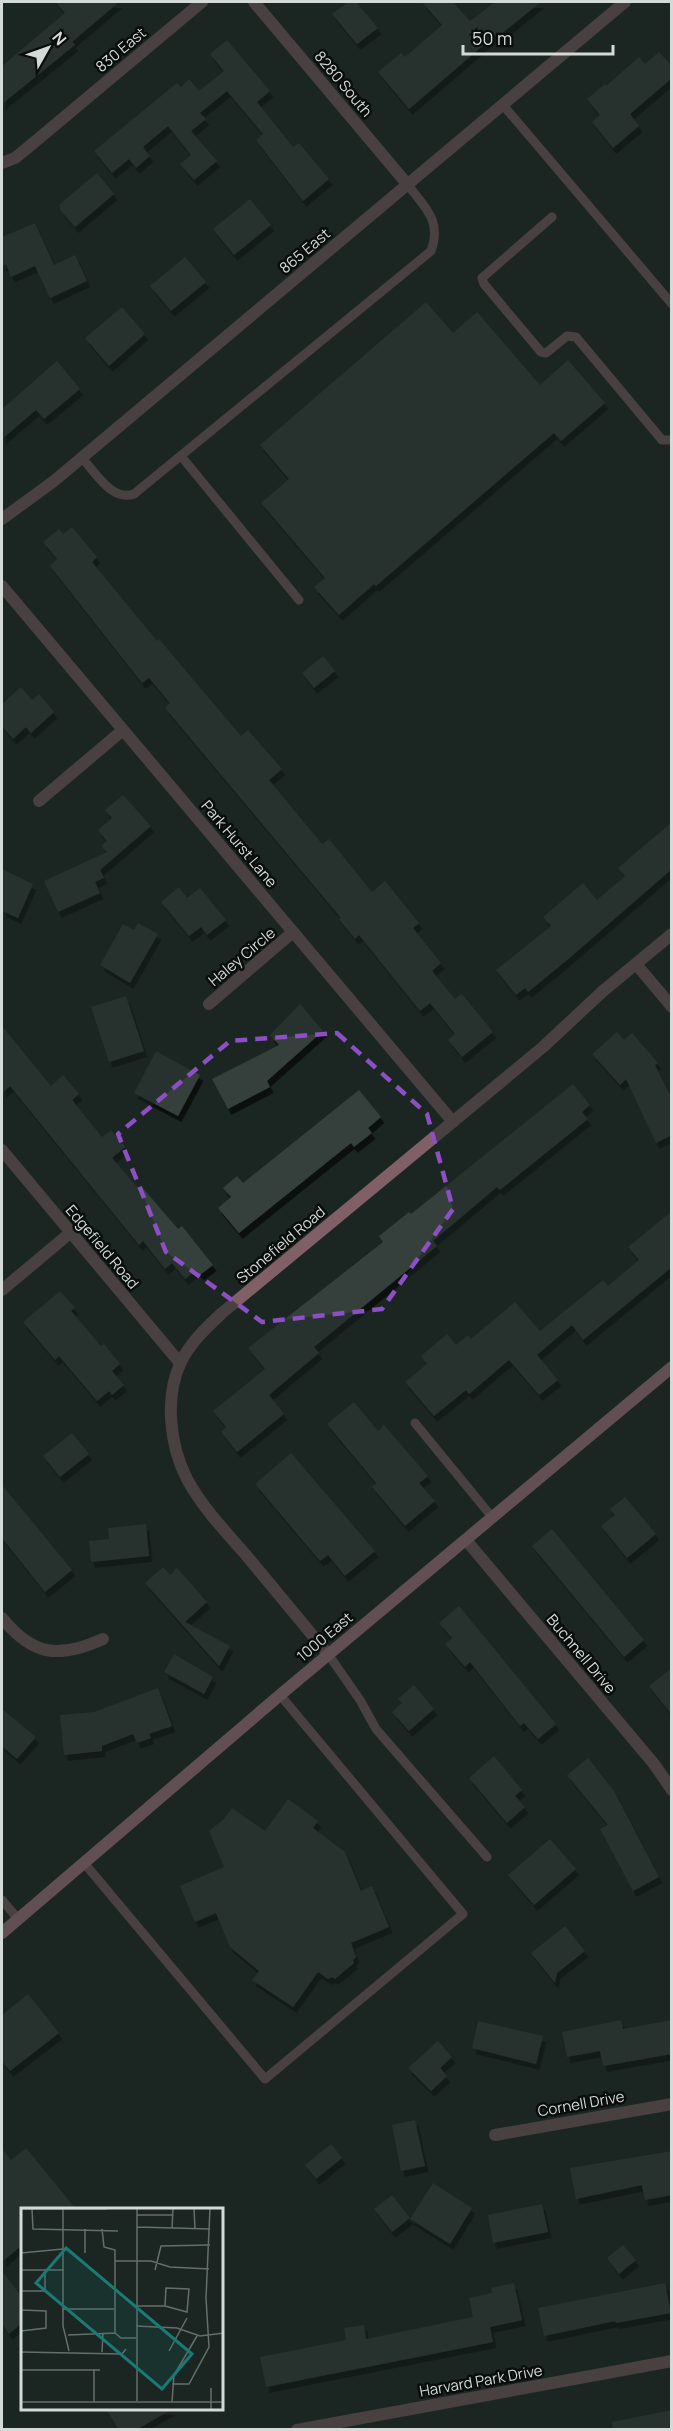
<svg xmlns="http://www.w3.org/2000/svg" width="673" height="2431" font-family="Manrope,sans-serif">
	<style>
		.building { fill: #343f3c; filter: url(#shadow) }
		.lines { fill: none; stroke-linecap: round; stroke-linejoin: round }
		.lane { stroke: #805f67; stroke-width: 9 }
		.street { stroke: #805f67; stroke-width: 12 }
		.secondary { stroke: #b6818e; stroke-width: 12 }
		.marked { fill: none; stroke: #8d4fc4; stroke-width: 4.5; stroke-dasharray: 12 8; stroke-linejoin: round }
		.labels { text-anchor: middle; stroke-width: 5; stroke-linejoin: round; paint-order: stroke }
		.street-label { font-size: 15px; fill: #d3dad8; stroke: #090e0c }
		.inset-road { fill: none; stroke: #656e6b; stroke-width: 1.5 }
		.view { fill: #197b73; fill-opacity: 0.15; stroke: #197b73; stroke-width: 3 }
		.inset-edge { fill: none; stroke: #d3dad8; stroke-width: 3 }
	</style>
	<defs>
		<filter id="shadow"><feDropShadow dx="3.5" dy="6" stdDeviation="0" flood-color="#0009"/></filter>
	</defs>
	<rect width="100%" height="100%" fill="#1b2623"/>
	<g class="building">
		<path d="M56 2H119L72 42 75 45 2 104V66L65 13Z"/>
		<path d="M348 2H356L378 28 357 44 332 14Z"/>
		<path d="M422 2H453L470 21 495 2H541L501 34 499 32 409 109 378 72 401 53 405 57 442 25Z"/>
		<path d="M227 40 270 91 257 102 293 147 299 143 329 179 303 201 256 140 263 134 227 91 200 113 206 119 191 131 217 161 194 180 180 164 191 155 168 126 143 147 150 156 136 168 129 159 112 173 94 151 177 83 181 87 189 79 199 91 224 71 210 54Z"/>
		<path d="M659 52 672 66V78L630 114 639 126 613 148 592 122 600 115 587 99 605 84 606 86 639 57 645 64Z"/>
		<path d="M97 173 114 194 75 227 60 210V204Z"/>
		<path d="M250 199 271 225 234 255 213 229Z"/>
		<path d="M35 223 54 265 75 255 87 281 50 298 35 266 11 277 6 264 2 266V237Z"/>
		<path d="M185 257 206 282 171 311 150 286Z"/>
		<path d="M426 302 453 333 477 312 540 385 568 360 605 403 561 441 554 433 376 586 374 584 339 615 314 587 325 578 261 503 289 479 260 445Z"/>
		<path d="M122 307 145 334 109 366 85 338Z"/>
		<path d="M57 361 80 389 44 419 36 410 2 439V409Z"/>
		<path d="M72 527 97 557 92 562 157 641 159 639 241 736 248 730 282 769 269 780 322 844 329 839 372 892 385 881 419 923 413 928 441 963 432 971 455 999 462 994 493 1032 462 1057 448 1040 455 1034 430 1003 420 1011 359 935 355 939 339 919 341 918 165 708 170 703 149 678 142 683 50 566 57 559 43 542 59 529 63 534Z"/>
		<path d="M323 656 335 671 314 688 302 673Z"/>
		<path d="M21 687 32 700 39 694 54 712 31 733 26 727 13 739 2 726V704Z"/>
		<path d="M123 795 151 826 100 870 104 878 95 882 100 893 58 912 44 881 107 852 101 846 107 841 98 830 112 818 105 810Z"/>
		<path d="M672 822V869L566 961 528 992 525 988 516 995 496 970 551 926 543 917 583 883 597 900 625 876 618 868Z"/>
		<path d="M2 869 33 884 18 918 2 911Z"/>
		<path d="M179 887 187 898 200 888 226 920 207 935 201 927 189 936 161 902Z"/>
		<path d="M138 923 158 934 130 983 100 965 123 924 134 930Z"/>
		<path d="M126 996 144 1051 109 1062 91 1007Z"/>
		<path d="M300 1004 323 1031 267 1081 270 1087 228 1109 212 1079 279 1045 270 1035Z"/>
		<path d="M2 1026 51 1086 63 1075 79 1094 72 1100 102 1137 111 1130 125 1147 112 1158 138 1188 141 1186 178 1229 182 1226 213 1265 200 1275 196 1270 185 1279 172 1263 165 1269 143 1241 139 1245 10 1086 2 1093Z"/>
		<path d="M617 1032 624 1040 632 1033 658 1063 655 1065 672 1099V1135L656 1143 626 1079 620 1085 592 1054Z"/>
		<path d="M156 1051 200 1075 178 1116 134 1093Z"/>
		<path d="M573 1084 590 1105 582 1112 588 1119 500 1190 497 1187 433 1241 437 1246 314 1347 319 1353 269 1395 284 1414 237 1452 221 1432 226 1427 213 1411 265 1369 248 1348 383 1242 379 1236 409 1212 411 1214Z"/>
		<path d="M359 1090 381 1117 368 1128 372 1133 354 1147 351 1143 239 1233 218 1208 231 1197 223 1188 237 1176 243 1183Z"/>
		<path d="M672 1211V1267L583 1340 572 1325 537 1355 558 1380 539 1395 509 1360 469 1394 466 1390 434 1416 405 1382 427 1364 421 1356 447 1334 456 1345 468 1335 471 1339 515 1302 540 1331 603 1280 608 1286 639 1260 628 1247Z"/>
		<path d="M60 1291 75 1308 71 1311 101 1346 104 1344 120 1364 112 1371 124 1385 112 1395 109 1391 97 1401 59 1356 55 1360 23 1322Z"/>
		<path d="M354 1402 378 1431 384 1425 428 1476 419 1483 435 1501 405 1526 372 1487 376 1483 327 1424Z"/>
		<path d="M72 1433 89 1454 60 1477 43 1456Z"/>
		<path d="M291 1453 375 1551 345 1576 328 1555 320 1561 255 1484Z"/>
		<path d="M2 1485 72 1570 45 1592 2 1538Z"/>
		<path d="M625 1497 656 1534 627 1558 601 1526 615 1515 610 1509Z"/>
		<path d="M146 1524 149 1556 91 1562 89 1541 109 1539 108 1528Z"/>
		<path d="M552 1529 644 1640 624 1657 532 1546Z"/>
		<path d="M163 1567 170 1575 177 1568 207 1602 185 1622 230 1646 219 1666 145 1583Z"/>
		<path d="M459 1606 556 1724 538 1739 524 1723 520 1726 470 1662 465 1667 445 1644 452 1638 439 1623Z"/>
		<path d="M174 1654 213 1677 204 1694 164 1672Z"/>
		<path d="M672 1668V1715L649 1686Z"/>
		<path d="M414 1685 434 1709 409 1731 392 1712 402 1703 398 1699Z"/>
		<path d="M158 1688 172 1726 149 1734 151 1738 137 1743 133 1734 102 1746V1751L64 1755 60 1715 94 1712Z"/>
		<path d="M2 1709 36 1737 17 1759 2 1746Z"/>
		<path d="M494 1756 522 1790 515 1796 525 1807 507 1823 469 1778Z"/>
		<path d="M588 1758 614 1791 659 1877 633 1891 600 1829 608 1825 567 1775Z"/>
		<path d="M288 1799 318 1821 313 1828 345 1852 361 1891 372 1886 389 1927 351 1943 356 1957 353 1960 354 1963 335 1979 332 1977 328 1979 318 1972 293 2007 252 1980 259 1971 230 1947 216 1913 195 1922 180 1886 224 1867 209 1831 224 1819 232 1808 265 1831Z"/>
		<path d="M550 1839 576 1869 534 1905 508 1875Z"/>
		<path d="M565 1926 585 1951 557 1973 555 1983 531 1953Z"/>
		<path d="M28 1994 59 2033 10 2071 2 2061V2015Z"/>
		<path d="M621 2020 623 2029 672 2020V2054L603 2066 600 2051 567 2057 562 2032Z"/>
		<path d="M478 2021 543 2036 536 2064 472 2048Z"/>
		<path d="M438 2041 452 2057 440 2068 447 2076 431 2091 408 2068Z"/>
		<path d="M415 2120 425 2166 401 2171 392 2125Z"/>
		<path d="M331 2144 342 2158 316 2179 305 2165Z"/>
		<path d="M26 2148 76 2209H22V2245L2 2262V2149L11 2160Z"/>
		<path d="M672 2151V2195L645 2200 642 2185 576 2199 570 2168Z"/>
		<path d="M433 2183 472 2208 450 2244 410 2219Z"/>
		<path d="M392 2195 410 2218 392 2232 374 2209Z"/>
		<path d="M542 2204 548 2232 493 2243 488 2215Z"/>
		<path d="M623 2245 636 2260 619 2274 607 2258Z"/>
		<path d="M2 2271 22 2297V2323L9 2334 2 2324Z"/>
		<path d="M514 2283 522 2320 490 2327 493 2342 266 2387 260 2357 346 2340 344 2328 364 2325 366 2339 473 2317 469 2298 492 2293 491 2288Z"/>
		<path d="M665 2283 671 2313 616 2323 615 2321 544 2336 538 2308Z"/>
		<path d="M106 2409H172L136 2430H119Z"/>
		<path d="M672 2410V2430H613L612 2422Z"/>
	</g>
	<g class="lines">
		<g class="lane">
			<path d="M503 105 672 304"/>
			<path d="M552 217 482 278 484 284 541 352 546 353 567 336 576 337 662 440H672"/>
			<path d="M181 456 299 600"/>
			<path d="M82 458C96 473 112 502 134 494L431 251C442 220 425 208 408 185"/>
			<path d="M415 1423 492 1517"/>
			<path d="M328 1654 360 1700 376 1729 487 1857"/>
			<path d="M85 1864 265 2079 463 1914 280 1695"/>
			<path d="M2 1900 18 1919"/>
		</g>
		<g class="street">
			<path d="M254 2 408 185"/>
			<path d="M2 163 15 158 25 150 202 2"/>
			<path d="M2 519 54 481 625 2"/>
			<path d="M2 586 453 1122"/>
			<path d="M39 801 123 730"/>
			<path d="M636 964 672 1007"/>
			<path d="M209 1004 293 932"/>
			<path d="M2 1150 180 1363"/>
			<path d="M2 1290 70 1233"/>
			<path d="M466 1540 654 1764 672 1790"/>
			<path d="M2 1618C33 1656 59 1659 103 1639"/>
			<path d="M328 1654C301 1621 273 1588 246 1555 225 1531 202 1507 187 1479 170 1446 164 1397 181 1362 190 1343 206 1328 222 1313L543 1047 603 991 672 934"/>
			<path d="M495 2135 672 2104"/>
			<path d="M297 2430 672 2361"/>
		</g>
		<path class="secondary" d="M2 1933 280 1695 672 1367"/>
	</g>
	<path d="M0 0H673V2431H0ZM337 1033 427 1114 453 1209 382 1309 262 1322 166 1252 118 1134 230 1041Z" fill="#1b2623" fill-opacity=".55" fill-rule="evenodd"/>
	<path class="marked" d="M337 1033 427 1114 453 1209 382 1309 262 1322 166 1252 118 1134 230 1041Z"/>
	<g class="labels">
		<g class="street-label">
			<text transform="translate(121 50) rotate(-40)" y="5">830 East</text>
			<text transform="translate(343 84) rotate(50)" y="5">8280 South</text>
			<text transform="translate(305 251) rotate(-40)" y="5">865 East</text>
			<text transform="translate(239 844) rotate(50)" y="5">Park Hurst Lane</text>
			<text transform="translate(242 957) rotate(-40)" y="5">Haley Circle</text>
			<text transform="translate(281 1245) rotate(-40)" y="5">Stonefield Road</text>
			<text transform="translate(102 1247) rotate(50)" y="5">Edgefield Road</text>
			<text transform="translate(325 1637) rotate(-40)" y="5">1000 East</text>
			<text transform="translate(581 1654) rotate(50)" y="5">Buchnell Drive</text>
			<text transform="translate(581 2104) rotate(-10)" y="5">Cornell Drive</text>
			<text transform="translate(481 2381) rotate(-10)" y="5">Harvard Park Drive</text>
		</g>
	</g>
	<g transform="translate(21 2208)">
		<rect width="202" height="202" fill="#1b2623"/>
		<path class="inset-road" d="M42 0V118L48 143M173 0 174 21M0 1H86M11 1 12 21 97 23M116 7H152M116 19 189 21M64 21V45M81 21 83 39 94 42V125M151 21 152 0M0 45 42 41M94 53H130L149 59 188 61M0 62H43M134 62 140 38 189 37M0 83H24V62M115 98H144L166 104 168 81 145 80 144 98M42 101H93M0 102 25 103V120L0 123M115 118 156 120 179 128 203 125M94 125 100 130H115M47 127 94 125M148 143 166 110M0 144 101 146 105 141M81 144 82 125M73 161V194M0 162H79M151 176H168L188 139 185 90 189 0M190 180V202M116 193V0M0 194H203M151 194 153 167 176 128"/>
		<path class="view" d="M45 40 171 146 141 181 15 75Z"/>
		<rect width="202" height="202" class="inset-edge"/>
	</g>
	<rect width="673" height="2431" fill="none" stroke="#d3dad8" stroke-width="6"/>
	<g transform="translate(48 48) rotate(50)" stroke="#090e0c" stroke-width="4.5" paint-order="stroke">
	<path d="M0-4.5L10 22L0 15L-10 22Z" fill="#d3dad8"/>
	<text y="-9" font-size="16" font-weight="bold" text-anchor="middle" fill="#d3dad8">N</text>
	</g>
	<path d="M463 45v9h150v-9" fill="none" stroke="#d3dad8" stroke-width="3"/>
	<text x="472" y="45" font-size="18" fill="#d3dad8" stroke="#090e0c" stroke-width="4.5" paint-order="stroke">50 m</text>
</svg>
